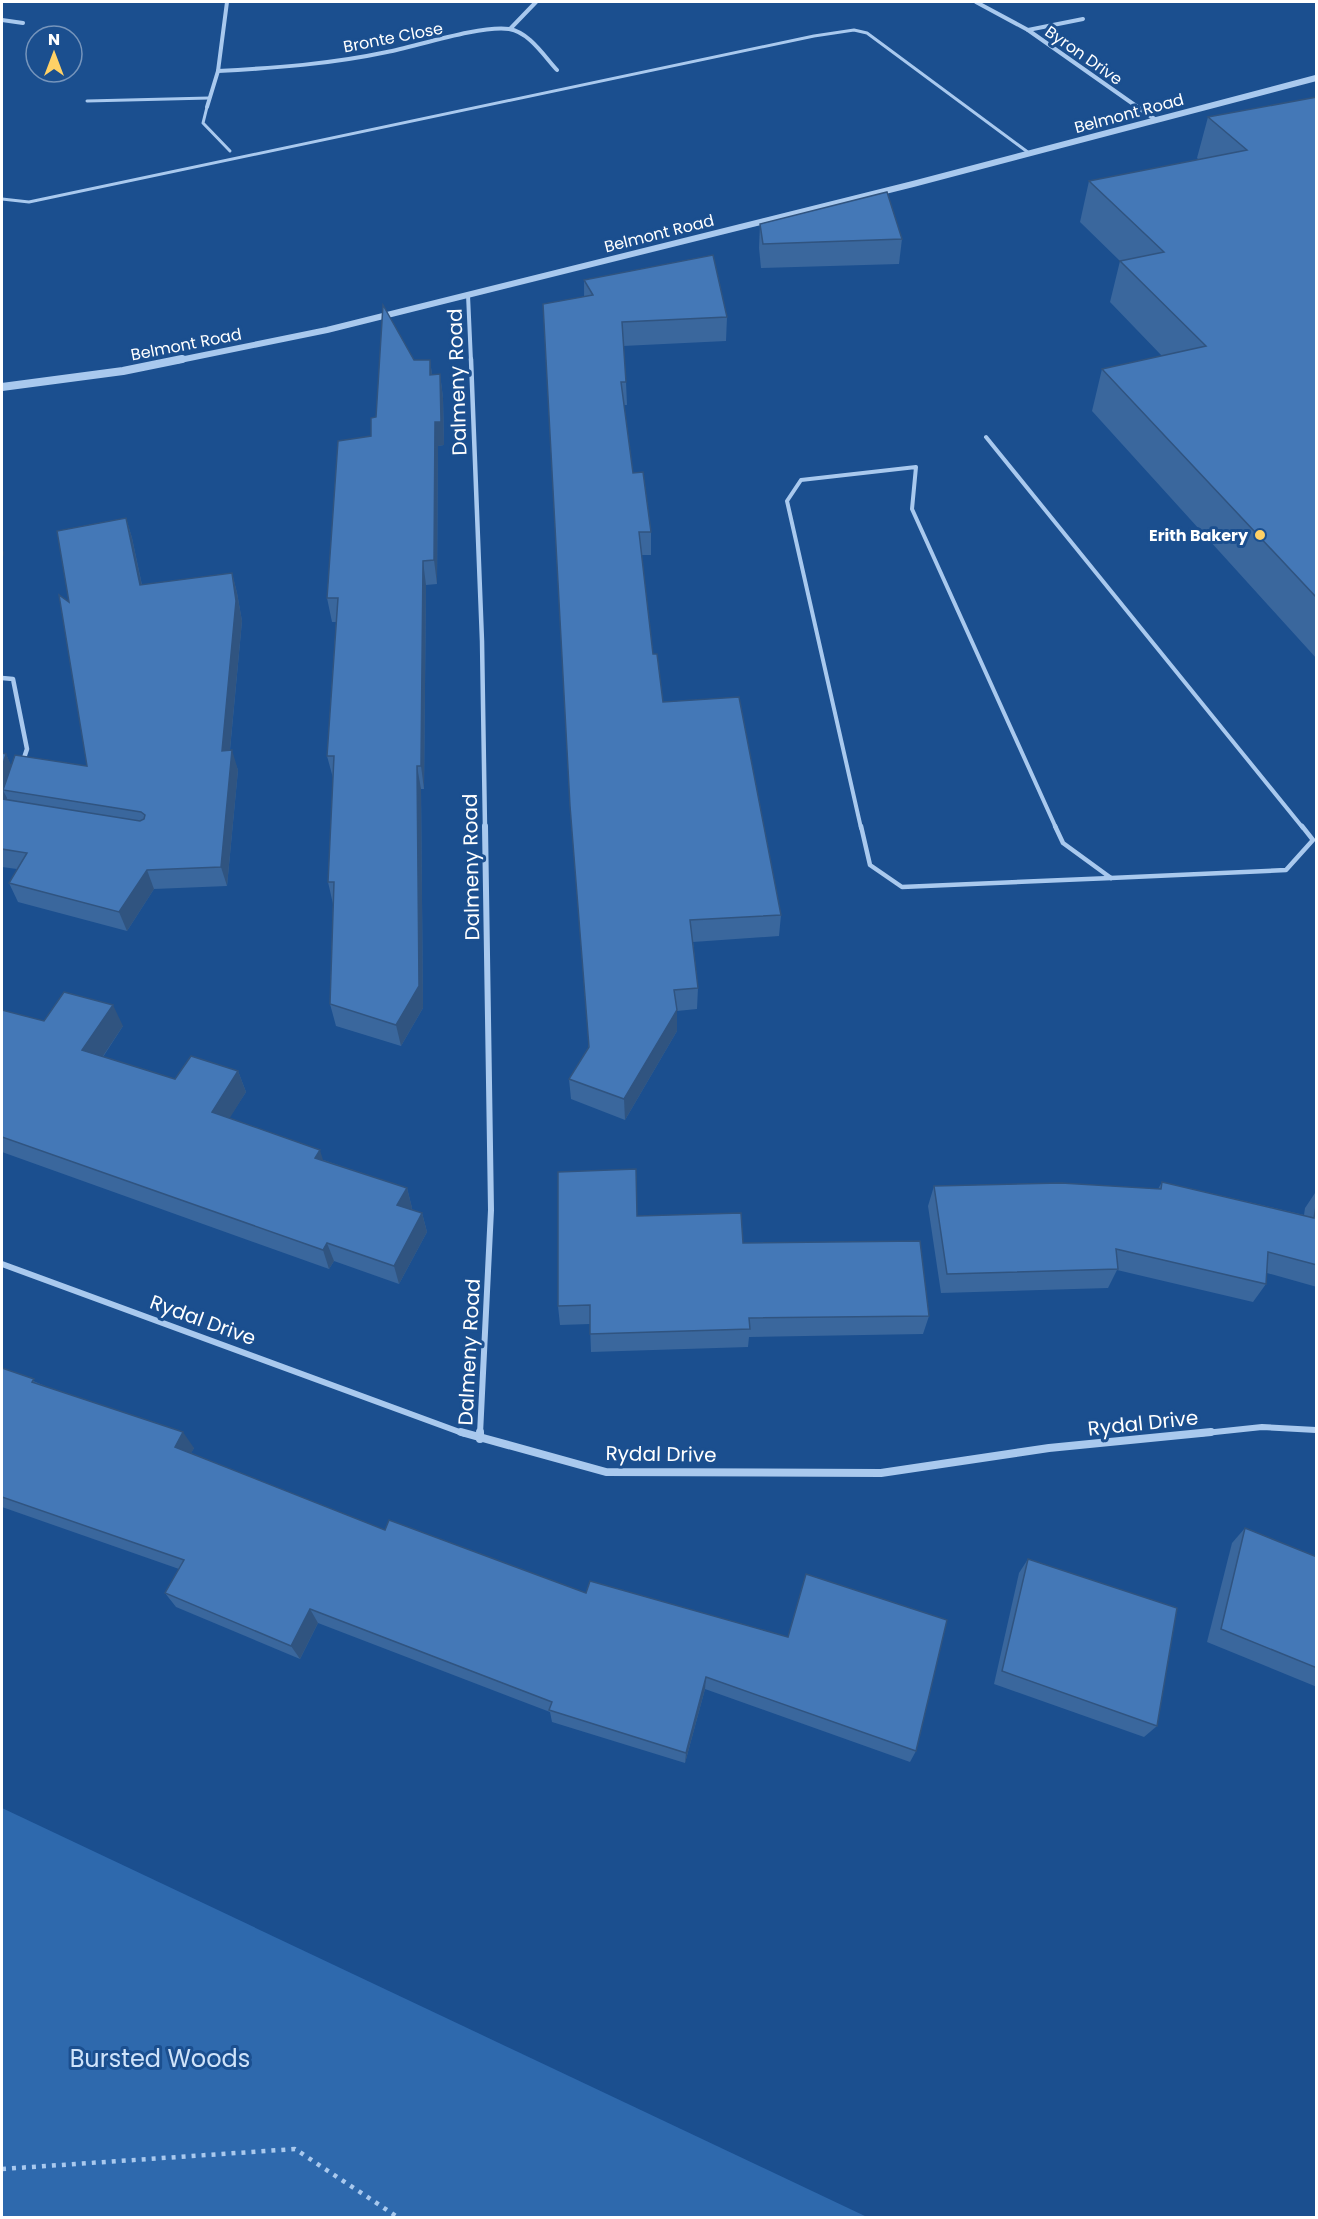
<svg xmlns="http://www.w3.org/2000/svg" width="1318" height="2219" font-family="Poppins,sans-serif">
	<style>
		.green { fill: #2e69ad }
		.lines { fill: none; stroke-linecap: round; stroke-linejoin: round }
		.path { stroke: #a9c9ee; stroke-width: 4.5; stroke-dasharray: 4 6; stroke-linecap: butt }
		.service-far2 { stroke: #a9c9ee; stroke-width: 3 }
		.service-far1 { stroke: #a9c9ee; stroke-width: 4 }
		.service { stroke: #a9c9ee; stroke-width: 4.5 }
		.minor-far3 { stroke: #a9c9ee; stroke-width: 4 }
		.minor-far2 { stroke: #a9c9ee; stroke-width: 4.5 }
		.minor-far1 { stroke: #a9c9ee; stroke-width: 6 }
		.minor { stroke: #a9c9ee; stroke-width: 8 }
		.tertiary-far1 { stroke: #a9c9ee; stroke-width: 6 }
		.tertiary { stroke: #a9c9ee; stroke-width: 8 }
		.wall { fill: #3a679d }
		.shaded-wall { fill: #305480 }
		.building { fill: #4478b7; stroke: #305480; stroke-width: 1.5 }
		.poi-dot { fill: #ffd166; stroke: #1b4f8f; stroke-width: 2 }
		.labels { text-anchor: middle; stroke-width: 6; stroke-linejoin: round; paint-order: stroke }
		.far-street-label { font-size: 16px; fill: #fff; stroke: #1b4f8f }
		.far-poi-label { font-size: 16px; font-weight: bold; fill: #fff; stroke: #1b4f8f; text-anchor: end }
		.street-label { font-size: 20px; fill: #fff; stroke: #1b4f8f }
		.near-park-label { font-size: 24px; fill: #cfe3fa; stroke: #1b4f8f }
	</style>
	<rect width="100%" height="100%" fill="#1b4f8f"/>
	<path class="green" d="M2 1808 867 2217H2Z"/>
	<g class="lines">
		<path class="path" d="M2 2169 295 2149 399 2218"/>
		<g class="service-far2">
			<path d="M87 101 209 98"/>
			<path d="M207 107 203 123 230 151"/>
			<path d="M2 199 29 202 814 36 854 30 867 33 1029 153"/>
		</g>
		<g class="service-far1">
			<path d="M986 437 1303 828"/>
			<path d="M861 828 787 501 801 480 916 467 912 509 1056 828"/>
		</g>
		<g class="service">
			<path d="M861 826 870 865 902 887 1111 878"/>
			<path d="M1055 826 1063 843 1111 878"/>
			<path d="M1111 878 1286 870 1313 840 1302 826"/>
		</g>
		<g class="minor-far3">
			<path d="M227 2 218 71C275 68 331 64 387 52 417 46 481 25 509 29 529 32 544 56 557 70"/>
			<path d="M976 2 1028 30 1156 120"/>
			<path d="M2 20 23 23"/>
			<path d="M510 29 536 2"/>
			<path d="M1028 30 1083 19"/>
			<path d="M207 107 218 71"/>
			<path d="M468 295 471 361"/>
		</g>
		<g class="minor-far2">
			<path d="M471 359 482 641 485 828"/>
			<path d="M2 678 13 679 27 749 22 764"/>
		</g>
		<g class="minor-far1">
			<path d="M2 1264 465 1434"/>
			<path d="M480 1434 491 1210 485 826"/>
			<path d="M1196 1434 1262 1427 1316 1430"/>
		</g>
		<g class="minor">
			<path d="M461 1432 606 1472 881 1473 1049 1448 1211 1432"/>
			<path d="M480 1439V1432"/>
		</g>
		<path class="tertiary-far1" d="M175 361 327 330 913 184 1316 78"/>
		<path class="tertiary" d="M2 387 123 371 182 359"/>
	</g>
	<g class="wall">
		<path d="M1317 97V659L1092 411 1102 369 1162 356 1110 302 1120 261 1080 222 1089 181 1199 160 1197 158 1208 117Z"/>
		<path d="M760 224 902 239 899 264 761 268 759 248Z"/>
		<path d="M584 280 727 317 726 341 623 346 626 382 627 405H624L633 473 651 532V555H641L653 654 663 702 781 915 779 936 693 942 698 988 697 1009 677 1011V1031L625 1120 571 1099 569 1079 588 1048Z"/>
		<path d="M414 360H430L432 375 440 374 443 398 444 445 438 446 437 584 426 585 424 789H421L423 1008 401 1046 336 1026 330 1004 333 904 328 882 333 778 327 756 336 622H332L327 598 376 417Z"/>
		<path d="M126 518 132 538 142 585 232 573 237 593 242 621 230 750 238 770 227 886 154 889 127 931 18 902 9 883 17 869 2 867V753L6 754 11 766H87L69 602Z"/>
		<path d="M2 1010 44 1021 123 1026 103 1057 175 1079 238 1071 246 1092 229 1118 323 1160 407 1188 412 1208 411 1210 422 1213 427 1232 399 1284 334 1261 329 1269 2 1152Z"/>
		<path d="M1162 1182 1304 1215 1305 1208 1317 1190V1287L1267 1273 1266 1284 1253 1302 1117 1270 1108 1288 941 1293 928 1206 934 1186 1158 1189Z"/>
		<path d="M637 1216 929 1316 923 1334 749 1337 748 1347 591 1352 590 1324 560 1325 558 1306Z"/>
		<path d="M2 1368 194 1448 191 1453 916 1751 910 1762 705 1689 685 1763 552 1722 550 1712 318 1623 300 1659 176 1607 165 1593 179 1569 2 1507Z"/>
		<path d="M1245 1528 1317 1557V1687L1207 1642 1232 1543Z"/>
		<path d="M1028 1559 1157 1726 1144 1737 994 1684 1019 1573Z"/>
	</g>
	<g class="shaded-wall">
		<path d="M430 360 433 383 430 375Z"/>
		<path d="M440 374 443 398 444 445 438 446 437 584 434 560 435 422Z"/>
		<path d="M126 518 132 538 146 605 140 585Z"/>
		<path d="M2 547 4 553 2 562Z"/>
		<path d="M423 561 426 585 424 789 421 766Z"/>
		<path d="M232 573 237 593 242 621 228 770 222 751Z"/>
		<path d="M232 750 238 770 227 886 221 867Z"/>
		<path d="M6 754 15 774 3 790 7 798 3 812 2 810V767Z"/>
		<path d="M417 766 421 789 423 1008 401 1046 396 1025Z"/>
		<path d="M147 870 154 889 127 931 119 912Z"/>
		<path d="M113 1005 123 1026 93 1071 82 1050Z"/>
		<path d="M677 1010V1031L625 1120 624 1099Z"/>
		<path d="M238 1071 246 1092 221 1132 212 1112Z"/>
		<path d="M320 1150 326 1170 315 1158Z"/>
		<path d="M407 1188 412 1208 403 1224 397 1205Z"/>
		<path d="M422 1213 427 1232 399 1284 394 1266Z"/>
		<path d="M327 1243 334 1261 329 1269 323 1250Z"/>
		<path d="M183 1432 194 1448 186 1463 175 1447Z"/>
		<path d="M310 1609 318 1623 300 1659 291 1646Z"/>
		<path d="M706 1677 705 1689 685 1763 686 1753Z"/>
	</g>
	<g class="building">
		<path d="M1317 97V598L1102 369 1206 346 1120 261 1164 252 1089 181 1247 150 1208 117Z"/>
		<path d="M887 192 902 239 763 244 760 224Z"/>
		<path d="M713 255 727 317 622 322 626 382H621L633 473 643 472 651 532H639L653 654H657L663 702 739 697 781 915 690 920 698 988 674 990 677 1010 624 1099 569 1079 589 1047 570 806 543 304 593 295 584 280Z"/>
		<path d="M383 305 414 360H430V375L440 374 441 422H435L434 560 423 561 421 766H417L419 986 396 1025 330 1004 334 882H328L334 756H327L338 598H327L338 441 371 436V418L376 417Z"/>
		<path d="M126 518 140 585 232 573 236 601 222 751 232 750 221 867 147 870 119 912 9 883 27 853 2 849V799L140 821 144 819 145 815 141 812 3 790 15 755 87 766 59 595 69 602 57 531Z"/>
		<path d="M2 753 6 754 2 767Z"/>
		<path d="M64 992 113 1005 82 1050 175 1079 191 1056 238 1071 212 1112 320 1150 315 1158 407 1188 397 1205 422 1213 394 1266 327 1243 323 1250 2 1137V1010L44 1021Z"/>
		<path d="M636 1169 637 1216 741 1213 743 1243 920 1241 929 1316 749 1318 750 1329 590 1334V1305L558 1306V1172Z"/>
		<path d="M1162 1182 1314 1218 1317 1200V1265L1268 1252 1266 1284 1116 1249 1118 1269 947 1274 934 1186 1061 1183 1161 1189Z"/>
		<path d="M2 1368 34 1379 32 1382 183 1432 175 1447 385 1530 389 1520 586 1593 590 1581 788 1637 806 1574 947 1620 916 1751 706 1677 686 1753 549 1710 552 1702 310 1609 291 1646 165 1593 184 1560 2 1497Z"/>
		<path d="M1245 1528 1317 1557V1668L1221 1629Z"/>
		<path d="M1028 1559 1177 1608 1157 1726 1002 1671Z"/>
	</g>
	<circle class="poi-dot" cx="1260" cy="535" r="6"/>
	<g class="labels">
		<g class="far-street-label">
			<text transform="translate(393 37) rotate(-11)" y="6">Bronte Close</text>
			<text transform="translate(1084 55) rotate(35)" y="6">Byron Drive</text>
			<text transform="translate(1129 113) rotate(-15)" y="6">Belmont Road</text>
			<text transform="translate(659 233) rotate(-14)" y="6">Belmont Road</text>
			<text transform="translate(186 344) rotate(-11)" y="6">Belmont Road</text>
		</g>
		<g class="far-poi-label">
			<text x="1248" y="541">Erith Bakery</text>
		</g>
		<g class="street-label">
			<text transform="translate(457 382) rotate(-92)" y="7">Dalmeny Road</text>
			<text transform="translate(471 867) rotate(-91)" y="7">Dalmeny Road</text>
			<text transform="translate(203 1320) rotate(20)" y="7">Rydal Drive</text>
			<text transform="translate(469 1352) rotate(-87)" y="7">Dalmeny Road</text>
			<text transform="translate(1143 1423) rotate(-6)" y="7">Rydal Drive</text>
			<text transform="translate(661 1454) rotate(1)" y="7">Rydal Drive</text>
		</g>
		<g class="near-park-label">
			<text x="160" y="2067">Bursted Woods</text>
		</g>
	</g>
	<rect width="1318" height="2219" fill="none" stroke="#ffffff" stroke-width="6"/>
	<g transform="translate(54 54)"><circle r="28" fill="#1b4f8f" stroke="#7695bc" stroke-width="1.5"/>
	<path d="M0-4.5L10 22L0 15L-10 22Z" fill="#ffd166"/>
	<text y="-9" font-size="16" font-weight="bold" text-anchor="middle" fill="#ffffff">N</text>
	</g>
</svg>
